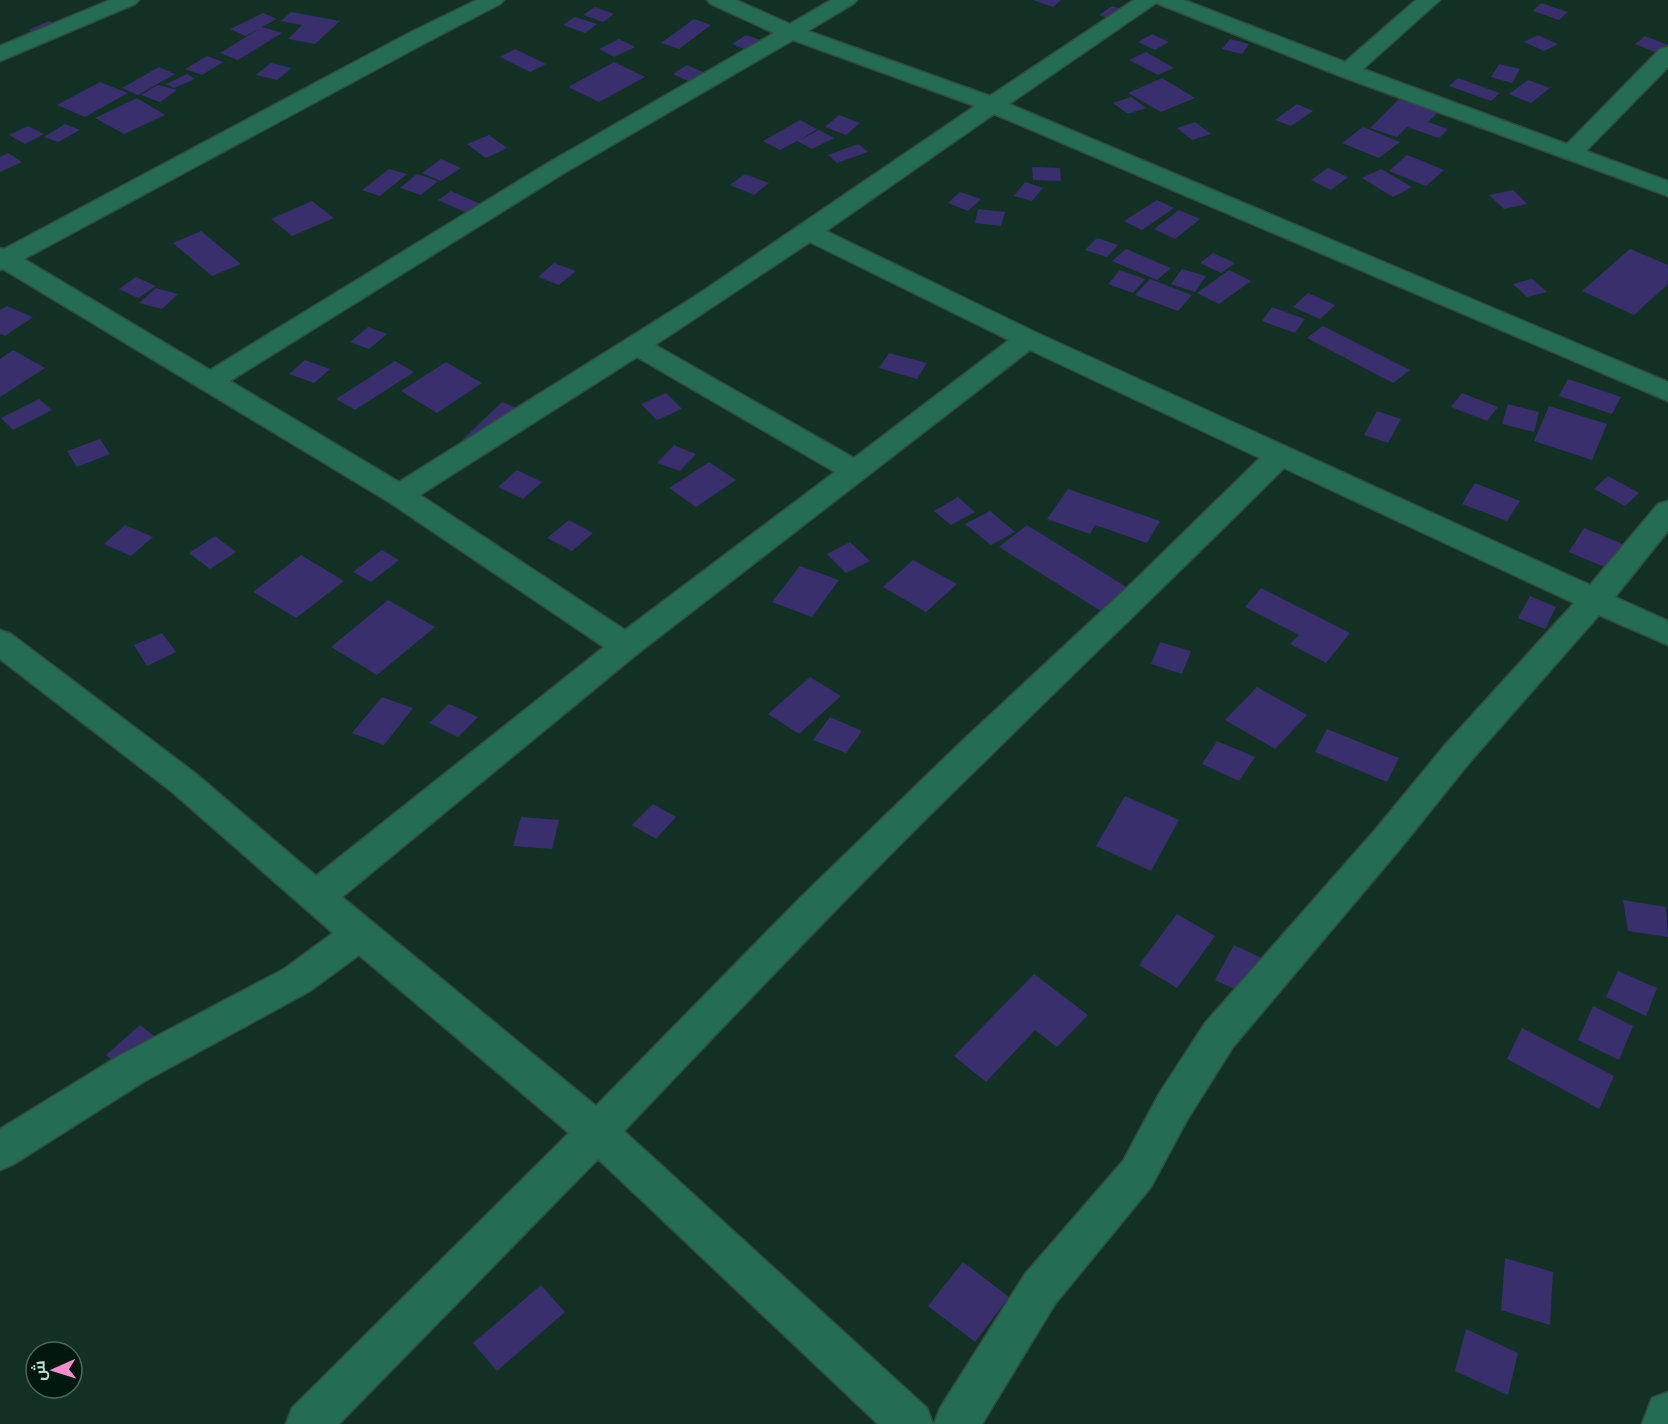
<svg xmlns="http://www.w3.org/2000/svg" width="1668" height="1424" font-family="Inter,Cairo,sans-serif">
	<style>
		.building { fill: #382f6c }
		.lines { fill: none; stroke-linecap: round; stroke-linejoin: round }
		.street-casing { stroke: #304d40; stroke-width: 3 }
		.street { fill: #256c54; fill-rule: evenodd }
	</style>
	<rect width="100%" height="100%" fill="#133025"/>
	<g class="building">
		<path d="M1033 0H1061L1053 7Z"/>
		<path d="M1541 3 1568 12 1559 20 1533 11Z"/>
		<path d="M1112 6 1129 12 1116 21 1099 15Z"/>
		<path d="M595 7 614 14 603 22 583 15Z"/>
		<path d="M291 12 340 21 315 44 288 39 302 25 281 21Z"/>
		<path d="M263 13 277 19 262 27 282 33 238 60 220 53 259 29 245 36 230 29Z"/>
		<path d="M575 17 597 24 585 33 563 25Z"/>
		<path d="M694 19 711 25 679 49 661 43Z"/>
		<path d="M49 21 62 27 41 37 28 30Z"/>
		<path d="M1152 34 1169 42 1155 50 1138 42Z"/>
		<path d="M746 35 764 41 749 51 732 44Z"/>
		<path d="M1538 35 1558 44 1544 51 1524 42Z"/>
		<path d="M1645 36 1668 45V57L1635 44Z"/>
		<path d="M619 39 635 47 614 57 599 49Z"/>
		<path d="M1230 39 1249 44 1242 54 1222 49Z"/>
		<path d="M515 49 546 64 530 72 500 57Z"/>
		<path d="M1146 52 1174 68 1158 75 1129 60Z"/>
		<path d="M207 56 223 62 202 75 185 69Z"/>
		<path d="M614 62 645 77 599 102 568 87Z"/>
		<path d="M271 63 292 68 277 80 256 75Z"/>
		<path d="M1499 64 1520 69 1512 83 1491 77Z"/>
		<path d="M687 65 709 75 694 84 673 74Z"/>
		<path d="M159 67 175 74 138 95 122 88Z"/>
		<path d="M187 74 195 79 174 88 166 84Z"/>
		<path d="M1162 78 1195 98 1161 112 1128 93Z"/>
		<path d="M1458 78 1500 93 1491 101 1449 86Z"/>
		<path d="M1528 80 1550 88 1531 103 1509 94Z"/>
		<path d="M100 82 128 93 85 117 57 105Z"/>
		<path d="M158 85 177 90 160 102 141 95Z"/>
		<path d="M1131 97 1146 108 1128 114 1113 103Z"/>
		<path d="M137 98 165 115 124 134 95 118Z"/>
		<path d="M1399 99 1438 112 1428 122 1448 129 1439 138 1407 127 1397 137 1370 128Z"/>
		<path d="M1297 104 1313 111 1291 126 1275 120Z"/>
		<path d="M839 115 860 123 846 135 825 127Z"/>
		<path d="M800 120 817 129 800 140 819 130 834 138 812 149 797 141 780 150 763 141Z"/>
		<path d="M1195 122 1211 134 1192 140 1177 128Z"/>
		<path d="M65 124 80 130 58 142 44 137Z"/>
		<path d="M28 126 44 134 25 144 9 135Z"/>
		<path d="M1363 127 1400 142 1379 158 1342 143Z"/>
		<path d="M489 135 507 148 486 158 467 144Z"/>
		<path d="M858 144 868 152 837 163 828 155Z"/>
		<path d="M8 153 22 162 0 172V157Z"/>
		<path d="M1407 155 1444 170 1426 186 1389 171Z"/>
		<path d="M441 159 461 168 441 181 422 173Z"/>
		<path d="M1032 167 1060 168 1061 181 1033 180Z"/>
		<path d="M1328 168 1348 177 1331 190 1311 180Z"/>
		<path d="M389 169 407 174 380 196 362 190Z"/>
		<path d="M1381 169 1412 187 1393 197 1362 178Z"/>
		<path d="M417 174 438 181 421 195 400 188Z"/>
		<path d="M745 174 769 183 754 195 730 185Z"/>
		<path d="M1025 182 1043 188 1032 201 1014 196Z"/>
		<path d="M1513 190 1527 204 1504 209 1489 195Z"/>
		<path d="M451 191 485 206 472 215 438 200Z"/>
		<path d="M960 192 981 199 968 211 948 203Z"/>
		<path d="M1157 200 1174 208 1142 230 1124 221Z"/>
		<path d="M312 201 334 218 292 236 271 219Z"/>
		<path d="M978 209 1005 212 1001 226 975 223Z"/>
		<path d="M1179 210 1200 219 1175 239 1154 229Z"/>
		<path d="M201 231 241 264 212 276 173 243Z"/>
		<path d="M1097 238 1118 245 1107 257 1085 250Z"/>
		<path d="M1126 249 1171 268 1157 280 1112 261Z"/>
		<path d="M1630 249 1668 265V284L1634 315 1582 291Z"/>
		<path d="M1213 253 1235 263 1221 273 1200 263Z"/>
		<path d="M554 263 576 271 559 285 538 277Z"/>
		<path d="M1182 269 1206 276 1195 292 1171 284Z"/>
		<path d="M1120 270 1145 279 1133 293 1108 284Z"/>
		<path d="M1229 270 1251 281 1219 304 1197 293Z"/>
		<path d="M136 277 156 286 138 298 119 289Z"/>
		<path d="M1150 279 1192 295 1178 311 1135 295Z"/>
		<path d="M1532 279 1547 292 1527 297 1513 284Z"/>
		<path d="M156 288 178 294 162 309 139 303Z"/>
		<path d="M1308 293 1335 305 1320 319 1293 307Z"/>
		<path d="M7 306 33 317 5 336 0 334V310Z"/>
		<path d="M1272 307 1305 319 1295 333 1262 321Z"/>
		<path d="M1323 326 1410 370 1393 383 1307 338Z"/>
		<path d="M368 327 387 334 369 349 350 342Z"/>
		<path d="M13 350 45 368 0 397V359Z"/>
		<path d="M889 353 927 363 917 379 879 368Z"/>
		<path d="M305 360 330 369 314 383 289 374Z"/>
		<path d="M395 361 414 372 355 410 336 399Z"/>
		<path d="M446 362 482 383 437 413 401 391Z"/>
		<path d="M1568 379 1621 397 1612 414 1559 396Z"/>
		<path d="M666 393 682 409 657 420 641 404Z"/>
		<path d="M1462 393 1498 407 1487 421 1451 407Z"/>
		<path d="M39 399 52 410 13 430 1 418Z"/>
		<path d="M502 402 527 412 487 449 463 439Z"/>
		<path d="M1508 404 1539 412 1534 432 1502 424Z"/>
		<path d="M1549 406 1607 424 1592 460 1534 441Z"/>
		<path d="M1377 411 1401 419 1388 443 1364 435Z"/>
		<path d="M100 439 110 454 77 467 67 451Z"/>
		<path d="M674 445 696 454 680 471 657 463Z"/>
		<path d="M709 462 736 480 696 507 669 488Z"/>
		<path d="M517 470 542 482 523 499 498 487Z"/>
		<path d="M1608 476 1639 493 1625 506 1594 489Z"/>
		<path d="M1475 483 1520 501 1507 521 1462 504Z"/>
		<path d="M1068 489 1160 521 1147 543 1095 525 1090 534 1047 519Z"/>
		<path d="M958 497 975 512 951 525 934 511Z"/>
		<path d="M990 511 1015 532 991 545 965 524Z"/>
		<path d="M569 520 593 533 572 551 547 538Z"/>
		<path d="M125 525 153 537 131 556 104 544Z"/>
		<path d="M1027 525 1131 590 1104 613 999 547Z"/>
		<path d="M1584 528 1630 547 1616 572 1569 552Z"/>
		<path d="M215 536 236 552 210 569 189 553Z"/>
		<path d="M850 542 870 561 846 573 827 554Z"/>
		<path d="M382 550 399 560 371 582 353 572Z"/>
		<path d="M301 555 344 581 296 618 253 592Z"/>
		<path d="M913 560 957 584 926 612 883 587Z"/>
		<path d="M800 566 839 580 812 617 772 602Z"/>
		<path d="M1261 588 1350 633 1326 663 1290 644 1299 635 1245 607Z"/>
		<path d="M1530 596 1556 607 1545 629 1518 618Z"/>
		<path d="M388 600 435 627 377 675 331 647Z"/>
		<path d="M162 633 176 652 147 666 134 645Z"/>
		<path d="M1160 642 1191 651 1182 674 1151 664Z"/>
		<path d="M810 677 841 696 799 734 768 714Z"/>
		<path d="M1257 687 1307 715 1275 749 1225 720Z"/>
		<path d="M382 697 413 708 384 745 352 733Z"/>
		<path d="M449 704 478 717 458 737 429 723Z"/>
		<path d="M830 717 862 731 846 753 813 740Z"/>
		<path d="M1327 729 1399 758 1387 782 1315 752Z"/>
		<path d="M1217 741 1255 757 1239 781 1202 764Z"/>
		<path d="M1125 796 1179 820 1151 871 1096 846Z"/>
		<path d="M653 804 676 817 656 839 632 825Z"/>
		<path d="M521 817 559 820 552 849 513 846Z"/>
		<path d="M1623 900 1666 907 1668 937 1628 931Z"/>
		<path d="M1177 914 1215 936 1177 988 1139 965Z"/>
		<path d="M1234 945 1266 960 1249 996 1215 980Z"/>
		<path d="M1618 971 1657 988 1646 1016 1606 997Z"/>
		<path d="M1034 974 1088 1015 1057 1047 1035 1030 986 1082 954 1056Z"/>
		<path d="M1593 1006 1633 1026 1619 1060 1578 1040Z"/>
		<path d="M140 1025 164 1044 129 1075 106 1055Z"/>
		<path d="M1522 1028 1614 1076 1599 1109 1507 1059Z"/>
		<path d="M1505 1258 1553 1272 1550 1325 1501 1310Z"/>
		<path d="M963 1262 1009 1297 975 1342 928 1306Z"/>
		<path d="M541 1285 565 1312 497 1371 473 1343Z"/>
		<path d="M1466 1329 1518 1353 1508 1395 1455 1371Z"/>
	</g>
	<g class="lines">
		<defs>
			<g id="street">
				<path d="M110 0H139L135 4 0 61V46Z"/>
				<path d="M477 0H504L500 4 427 42 24 259 210 370 548 163 774 33 711 4 707 0H736L790 24 831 0H857L853 4 808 31 990 96 1134 0H1184L1345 62 1416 0H1440L1363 69 1567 144 1660 49 1668 47V67L1586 151 1668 181V196L1340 76 1156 3 1009 104 1668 382V401L994 114 826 231 1037 333 1590 585 1658 504 1668 501V531L1615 597 1668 621V645L1599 615 1469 763 1399 850 1233 1047 1187 1120 1151 1187 1055 1304 982 1424H934L940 1408 1025 1274 1123 1161 1159 1094 1205 1023 1375 830 1445 745 1574 603 1284 468C1185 567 1084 663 985 761 861 881 743 1006 624 1131L927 1408 933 1424H878L598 1159 339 1424H286L292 1408 569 1133 359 955 310 991 145 1081 14 1164 0 1170V1129L117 1057 284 969 333 933 171 791 0 659V630L11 634 195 773 316 876 604 647 389 502 3 269 0 270V248L4 249 411 32ZM793 40 975 106 697 295 399 482 230 381 564 173ZM810 242 1009 340 854 458 655 345ZM1030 350 1260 458 1133 582 960 743 799 899 596 1106 342 897 637 654ZM637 357 835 472 625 630 420 495Z"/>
				<path d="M1668 1392V1424H1642L1652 1398Z"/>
			</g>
		</defs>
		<use href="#street" class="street-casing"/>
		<use href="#street" class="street"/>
	</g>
	<g transform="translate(54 1370) rotate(267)"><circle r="28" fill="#00180e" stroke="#4a695c" stroke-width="1.5"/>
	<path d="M0-4.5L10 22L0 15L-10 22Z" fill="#f98fca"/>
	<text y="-9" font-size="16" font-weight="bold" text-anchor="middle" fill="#b8e2d0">ش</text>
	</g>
</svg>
